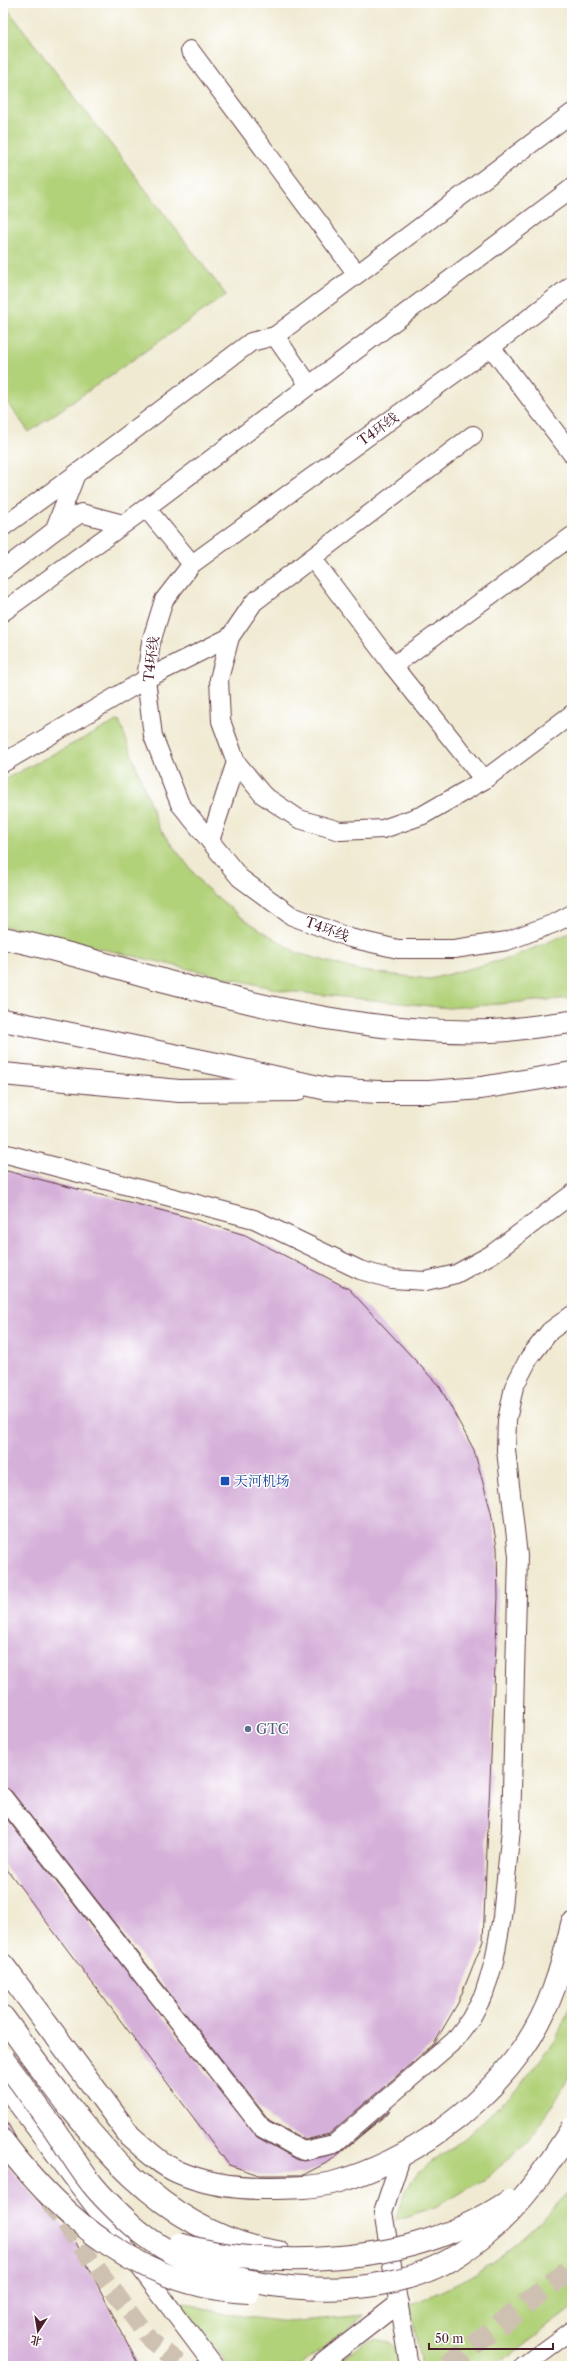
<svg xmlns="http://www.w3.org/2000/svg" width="575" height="2369" font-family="'Libre Caslon Text','Noto Serif SC',serif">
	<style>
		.green { fill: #b2d27a; stroke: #7e7852 }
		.building { fill: #d5b0d9 }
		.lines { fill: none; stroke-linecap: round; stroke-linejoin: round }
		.minor-tunnel { stroke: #cfc1b1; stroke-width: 18; stroke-dasharray: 18 9; stroke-linecap: butt }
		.major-tunnel { stroke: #cfc1b1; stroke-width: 22; stroke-dasharray: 22 11; stroke-linecap: butt }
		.minor-casing { stroke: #633d44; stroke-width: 20 }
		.major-casing { stroke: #633d44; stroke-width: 24 }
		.minor { stroke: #fff; stroke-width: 18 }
		.major { stroke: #fff; stroke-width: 22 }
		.major-bridge-casing { stroke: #633d44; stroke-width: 24; stroke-linecap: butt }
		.major-bridge { stroke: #fff; stroke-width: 22 }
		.transit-dot { fill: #1a4fb4; stroke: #fff; stroke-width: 1.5 }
		.service-dot { fill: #5c6f8a; stroke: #fff; stroke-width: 1.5 }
		.labels { text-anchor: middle; stroke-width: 3; stroke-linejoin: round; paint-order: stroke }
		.street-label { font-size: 14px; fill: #4a1f2b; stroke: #fff }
		.transit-label { font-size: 14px; fill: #164399; stroke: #fff; text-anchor: start }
		.service-label { font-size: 14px; fill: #4e5e75; stroke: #fff; text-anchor: start }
	</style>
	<rect width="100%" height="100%" fill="#fff"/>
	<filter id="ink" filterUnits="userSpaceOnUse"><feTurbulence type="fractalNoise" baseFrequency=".025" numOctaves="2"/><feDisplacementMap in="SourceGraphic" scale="8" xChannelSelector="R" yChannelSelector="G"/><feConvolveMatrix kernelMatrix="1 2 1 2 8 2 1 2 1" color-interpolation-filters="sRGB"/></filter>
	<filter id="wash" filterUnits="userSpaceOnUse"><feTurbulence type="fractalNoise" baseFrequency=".012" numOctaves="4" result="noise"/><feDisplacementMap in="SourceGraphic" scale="16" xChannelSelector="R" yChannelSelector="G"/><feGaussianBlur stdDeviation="0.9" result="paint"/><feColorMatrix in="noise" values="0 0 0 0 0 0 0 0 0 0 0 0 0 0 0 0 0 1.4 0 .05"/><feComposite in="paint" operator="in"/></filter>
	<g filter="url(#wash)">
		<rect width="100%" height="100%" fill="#f0ead2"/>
		<g class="green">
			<path d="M3 3 226 295 29 432 3 396Z"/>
			<path d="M119 720 159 828 203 885 241 917 297 953 361 971 430 979 510 958 572 932V998L449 1008 285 991 3 926V780Z"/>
			<path d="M572 2001V2070L559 2096 527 2142 487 2178 438 2206 395 2220 404 2192 418 2173 465 2138 517 2089 556 2040Z"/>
			<path d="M572 2187V2308L495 2366H421L410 2304C424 2298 439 2293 452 2286 497 2264 541 2225 572 2187Z"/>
			<path d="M180 2302 225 2314 288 2322 365 2315 299 2366H228Z"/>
			<path d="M375 2339C395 2344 395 2346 400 2366H333L363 2343Z"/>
		</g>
		<g id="blocks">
			<g class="building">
				<path d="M3 1170 187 1217 245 1235 349 1289 440 1387 474 1450 491 1512 497 1547 498 1597 483 1941 458 2003 434 2044 329 2134 305 2140 269 2120 11 1791 3 1787Z"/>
				<path d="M3 1814 257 2137 298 2160 305 2161 341 2152 390 2110 387 2114 330 2161 303 2175H259L229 2165 3 1864Z"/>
				<path d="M3 2115 16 2138 8 2130 3 2129Z"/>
				<path d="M3 2161 43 2206 70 2231 139 2366H3Z"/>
			</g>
		</g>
	</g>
	<g filter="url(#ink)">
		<use href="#blocks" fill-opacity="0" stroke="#633d44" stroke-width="1"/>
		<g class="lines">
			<path class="minor-tunnel" d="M49 2203 150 2340 183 2366"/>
			<path class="major-tunnel" d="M447 2366 563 2275 572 2265"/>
			<defs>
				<g id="minor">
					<path d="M190 50 357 274"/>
					<path d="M572 285 491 347 192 564 164 600 151 642 146 679 153 736 180 804 240 878 292 916 350 938 398 949H454L507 941 555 923 572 914"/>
					<path d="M491 347 572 454"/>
					<path d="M309 385 275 336 572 113"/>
					<path d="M473 435 254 602 230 637 219 679 221 721 236 762 263 795 299 819 340 831 383 829 423 815 484 780 572 714"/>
					<path d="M146 508 192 564"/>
					<path d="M3 527 76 474"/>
					<path d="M54 531 81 513 123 524"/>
					<path d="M312 558 393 666 484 780"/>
					<path d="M3 570 54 531 76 474 251 342 275 336"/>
					<path d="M3 612 146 508 572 188"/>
					<path d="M393 666 572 536"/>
					<path d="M3 763 146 679 230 637"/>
					<path d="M210 841 236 762"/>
					<path d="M3 1153 254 1219 360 1270 391 1279 426 1281 456 1274 492 1254 572 1194"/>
					<path d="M3 1797 262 2128 303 2151 334 2144 455 2040 470 2020 484 1994 494 1962 502 1917 511 1829 518 1556 506 1450 507 1420 514 1387 529 1358 550 1331 572 1315"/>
					<path d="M3 2085 214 2366"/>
					<path d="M402 2155 383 2212 409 2366"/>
					<path d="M318 2366 399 2303"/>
					<path d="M523 2366 572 2330"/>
				</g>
				<g id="major">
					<path d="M3 938C59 949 114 967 169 982 272 1010 385 1035 491 1031 518 1030 545 1025 572 1022"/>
					<path d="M3 1020 217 1064 327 1089 378 1092H429L481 1088 572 1073"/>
					<path d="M3 1074 179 1091 296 1090"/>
					<path d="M3 1965 130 2136C145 2149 160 2164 178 2172 205 2184 234 2188 264 2188 287 2188 313 2188 336 2182 410 2161 478 2111 522 2050 549 2013 562 1968 572 1924"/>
					<path d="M3 2017C75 2114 148 2232 278 2252"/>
				</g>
			</defs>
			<use href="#minor" class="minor-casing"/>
			<use href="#major" class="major-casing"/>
			<use href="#minor" class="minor"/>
			<use href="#major" class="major"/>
			<defs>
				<g id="major-bridge">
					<path d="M3 2059C20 2081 36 2104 53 2127 66 2146 78 2167 92 2184 103 2198 118 2212 131 2224 208 2295 373 2312 461 2253 509 2222 542 2176 572 2128"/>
					<path d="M3 2141C63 2221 145 2288 249 2292"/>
					<path d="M179 2244C222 2257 264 2260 308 2259 383 2256 446 2243 509 2201"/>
				</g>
			</defs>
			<use href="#major-bridge" class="major-bridge-casing"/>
			<use href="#major-bridge" class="major-bridge"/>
		</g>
	</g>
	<rect class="transit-dot" x="220" y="1476" width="10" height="10" rx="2"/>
	<circle class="service-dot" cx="248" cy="1729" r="4"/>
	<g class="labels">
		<g class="street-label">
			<text transform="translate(378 429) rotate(-36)" y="5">T4环线</text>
			<text transform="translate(151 659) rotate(-83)" y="5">T4环线</text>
			<text transform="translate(327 929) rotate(20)" y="5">T4环线</text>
		</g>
		<g class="transit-label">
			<text x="234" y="1486">天河机场</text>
		</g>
		<g class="service-label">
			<text x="256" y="1734">GTC</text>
		</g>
	</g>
	<rect width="575" height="2369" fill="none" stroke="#fff" stroke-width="16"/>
	<g transform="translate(38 2331) rotate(192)" stroke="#ffffff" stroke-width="3" paint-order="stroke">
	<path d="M0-3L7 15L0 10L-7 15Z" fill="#4a1f2b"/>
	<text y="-6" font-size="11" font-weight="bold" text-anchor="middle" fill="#4a1f2b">北</text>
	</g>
	<path d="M429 2343v6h124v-6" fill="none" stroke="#4a1f2b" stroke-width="2"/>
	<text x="435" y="2343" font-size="12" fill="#4a1f2b" stroke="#ffffff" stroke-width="3" paint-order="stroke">50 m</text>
</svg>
